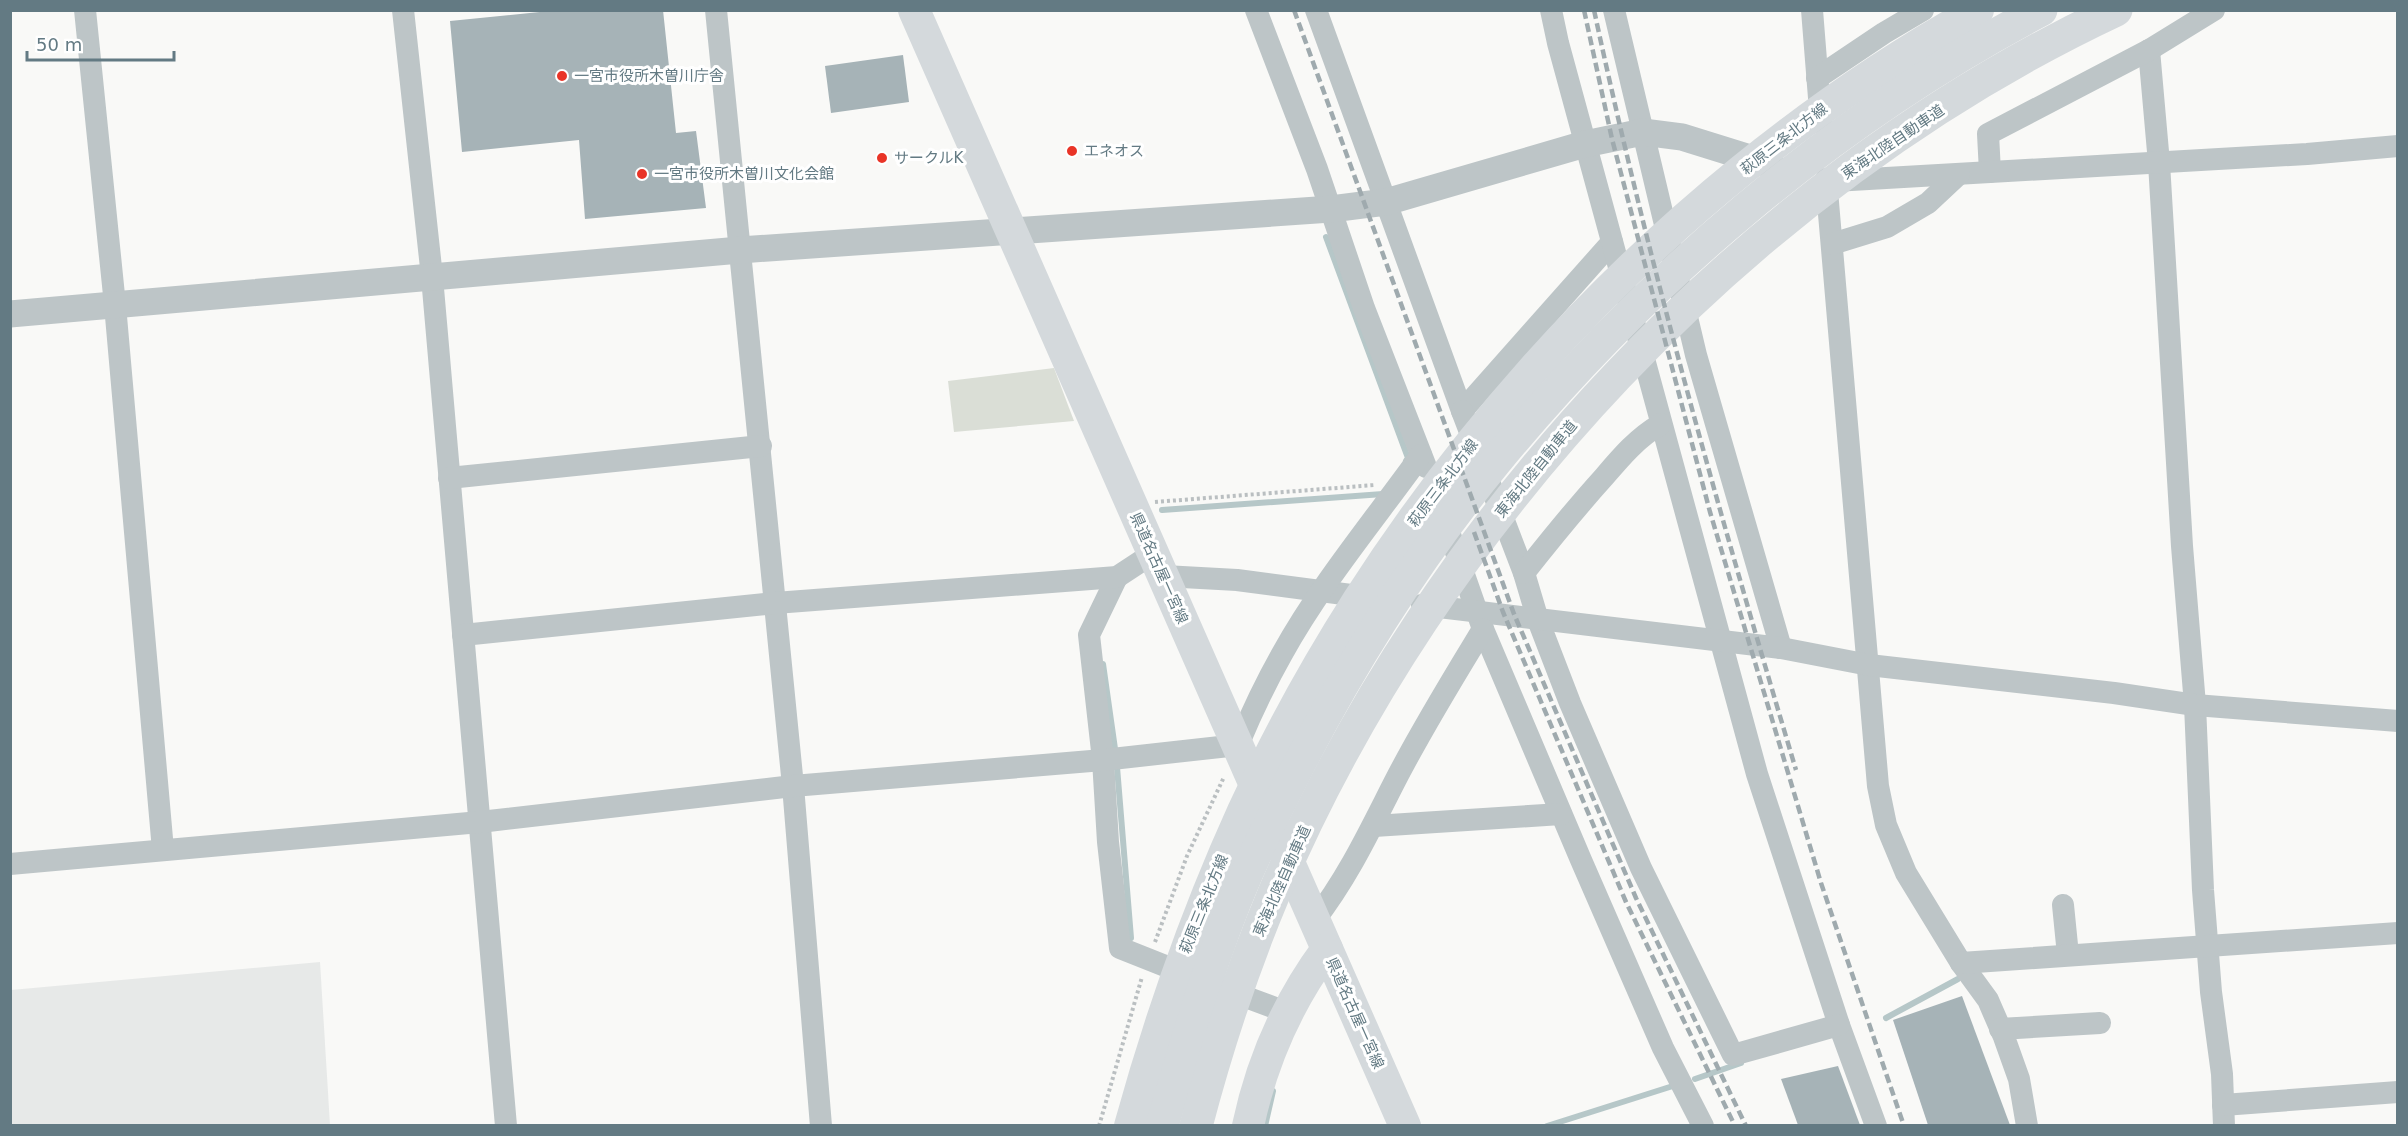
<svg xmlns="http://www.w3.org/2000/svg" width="2408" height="1136" font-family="'DejaVu Sans','Noto Sans JP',sans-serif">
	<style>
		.built { fill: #e7e9e8 }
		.green { fill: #daded6 }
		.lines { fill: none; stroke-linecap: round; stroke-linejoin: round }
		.stream { stroke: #b6c7c8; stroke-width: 6 }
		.building { fill: #a6b3b7 }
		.path { stroke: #babfc1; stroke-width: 4; stroke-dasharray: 3 3; stroke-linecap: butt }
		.minor { stroke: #bdc5c7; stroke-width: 22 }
		.tertiary { stroke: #bdc5c7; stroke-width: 27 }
		.secondary { stroke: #d4d9dc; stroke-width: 32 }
		.motorway { stroke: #d4d9dc; stroke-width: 33 }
		.rail { stroke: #9faaae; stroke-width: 4.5; stroke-dasharray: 9 4.5; stroke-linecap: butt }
		.poi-dot { fill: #e93427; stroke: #fff; stroke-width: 2 }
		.labels { text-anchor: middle; stroke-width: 6; stroke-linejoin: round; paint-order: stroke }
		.poi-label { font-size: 15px; fill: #637a83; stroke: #fff; text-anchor: start }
		.street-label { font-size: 15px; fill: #637a83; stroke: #fff }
	</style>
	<rect width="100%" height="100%" fill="#f9f9f7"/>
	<path class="built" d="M320 962 330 1125H11V990Z"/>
	<path class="green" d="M1054 368 1074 421 954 432 948 381Z"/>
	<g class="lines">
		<g class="stream">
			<path d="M1326 237 1408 458 1406 461"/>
			<path d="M1162 510 1383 494"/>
			<path d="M1103 664 1115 749"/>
			<path d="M1117 767 1131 938"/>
			<path d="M1886 1018 1958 979"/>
			<path d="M1695 1079 1741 1063"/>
			<path d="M1265 1126 1273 1091"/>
			<path d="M1547 1126 1676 1085"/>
		</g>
	</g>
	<g class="building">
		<path d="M559 10H663L676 133 696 131 706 208 585 219 579 140 462 152 450 21Z"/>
		<path d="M903 55 909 102 831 113 825 66Z"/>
		<path d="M1962 996 2010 1125H1928L1893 1020Z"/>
		<path d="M1838 1066 1860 1125H1798L1781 1079Z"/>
	</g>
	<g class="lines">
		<g class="path">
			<path d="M1155 502 1375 485"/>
			<path d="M1155 942 1187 856 1224 777"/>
			<path d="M1099 1126 1142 977"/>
		</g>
		<g class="minor">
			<path d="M85 10 115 305 163 850"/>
			<path d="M403 10 432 277 506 1126"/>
			<path d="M716 10 793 786 821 1126"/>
			<path d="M1256 10 1317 169 1364 308 1426 467"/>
			<path d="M1316 10 1462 411 1612 242"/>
			<path d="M1551 10 1558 43 1757 774 1839 1025 1876 1126"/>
			<path d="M1614 10 1696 355 1781 648"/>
			<path d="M1812 10 1821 123"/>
			<path d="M2149 50 2159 163 2182 546 2195 705 2203 890 2211 992 2222 1074 2224 1126"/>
			<path d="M1817 78 1884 33 1923 10"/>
			<path d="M1990 172 1988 134 2149 50 2214 10"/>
			<path d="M1826 179 1878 786 1886 825 1906 873 1961 963 1988 1000 2004 1037 2019 1079 2027 1126"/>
			<path d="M1834 181 2307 154 2398 146"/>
			<path d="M1832 244 1887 227 1928 203 1959 174"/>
			<path d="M1462 411 1524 573 1538 620 1570 703 1641 868 1733 1055 1839 1025"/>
			<path d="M449 478 761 446"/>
			<path d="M1443 515 1483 629 1581 860 1663 1048 1703 1126"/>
			<path d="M1524 573C1550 540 1576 508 1604 477 1621 457 1638 437 1661 424"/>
			<path d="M1164 576 1237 580 1374 598"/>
			<path d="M1117 577 1089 635 1103 760 1108 842 1120 948 1193 977"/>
			<path d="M1422 605 1781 648 1869 665 2114 693 2195 705 2398 721"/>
			<path d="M463 635 775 603 1117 577 1152 554"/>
			<path d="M1374 826 1561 814"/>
			<path d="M10 864 480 822 793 786 1103 760 1238 745C1251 714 1265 684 1282 654 1320 585 1375 519 1421 455"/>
			<path d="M2063 905 2068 955"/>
			<path d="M1314 921C1348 877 1369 832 1394 783 1421 730 1452 680 1483 629"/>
			<path d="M1961 963 2398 933"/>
			<path d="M1224 989 1286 1012"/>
			<path d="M2000 1029 2100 1023"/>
			<path d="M2223 1105 2398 1092"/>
		</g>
		<path class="tertiary" d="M10 314 740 250 1331 209 1386 202 1585 144 1643 132 1682 137 1772 165"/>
		<g class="secondary">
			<path d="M914 10 1405 1126"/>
			<path d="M1130 1126C1156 1032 1187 941 1225 852 1372 506 1648 193 1978 10"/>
			<path d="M1248 1126C1262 1060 1287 1003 1327 949"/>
		</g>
		<g class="motorway">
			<path d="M1162 1126C1187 1041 1211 956 1246 875 1311 729 1394 585 1496 461 1647 278 1831 121 2041 10"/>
			<path d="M1196 1126C1217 1046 1243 967 1275 891 1434 519 1749 182 2116 10"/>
		</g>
		<g class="rail">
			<path d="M1294 10 1514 614 1636 898 1746 1126"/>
			<path d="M1584 10 1612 139 1710 512 1821 883 1904 1126"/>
			<path d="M1594 10C1649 267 1721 519 1796 770"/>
			<path d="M1474 532 1503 612 1626 902 1735 1126"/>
		</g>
	</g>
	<g class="poi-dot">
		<circle cx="562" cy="76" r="6"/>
		<circle cx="1072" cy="151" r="6"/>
		<circle cx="882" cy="158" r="6"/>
		<circle cx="642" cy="174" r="6"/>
	</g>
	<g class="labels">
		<g class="poi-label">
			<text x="574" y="81">一宮市役所木曽川庁舎</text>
			<text x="1084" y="156">エネオス</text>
			<text x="894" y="163">サークルK</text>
			<text x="654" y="179">一宮市役所木曽川文化会館</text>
		</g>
		<g class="street-label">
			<text transform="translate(1784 139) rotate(-38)" y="5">萩原三条北方線</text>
			<text transform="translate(1893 142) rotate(-34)" y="5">東海北陸自動車道</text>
			<text transform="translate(1536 469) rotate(-51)" y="5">東海北陸自動車道</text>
			<text transform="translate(1443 483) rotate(-53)" y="5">萩原三条北方線</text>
			<text transform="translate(1159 568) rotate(66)" y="5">県道名古屋一宮線</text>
			<text transform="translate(1282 881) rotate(-66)" y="5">東海北陸自動車道</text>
			<text transform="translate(1204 904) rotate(-68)" y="5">萩原三条北方線</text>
			<text transform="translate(1355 1013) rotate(66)" y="5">県道名古屋一宮線</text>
		</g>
	</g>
	<rect width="2408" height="1136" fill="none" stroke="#637a83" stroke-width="24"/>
	<path d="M27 51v9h147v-9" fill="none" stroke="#637a83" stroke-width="3"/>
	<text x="36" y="51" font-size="18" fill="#637a83" stroke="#ffffff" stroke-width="4.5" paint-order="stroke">50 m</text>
</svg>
